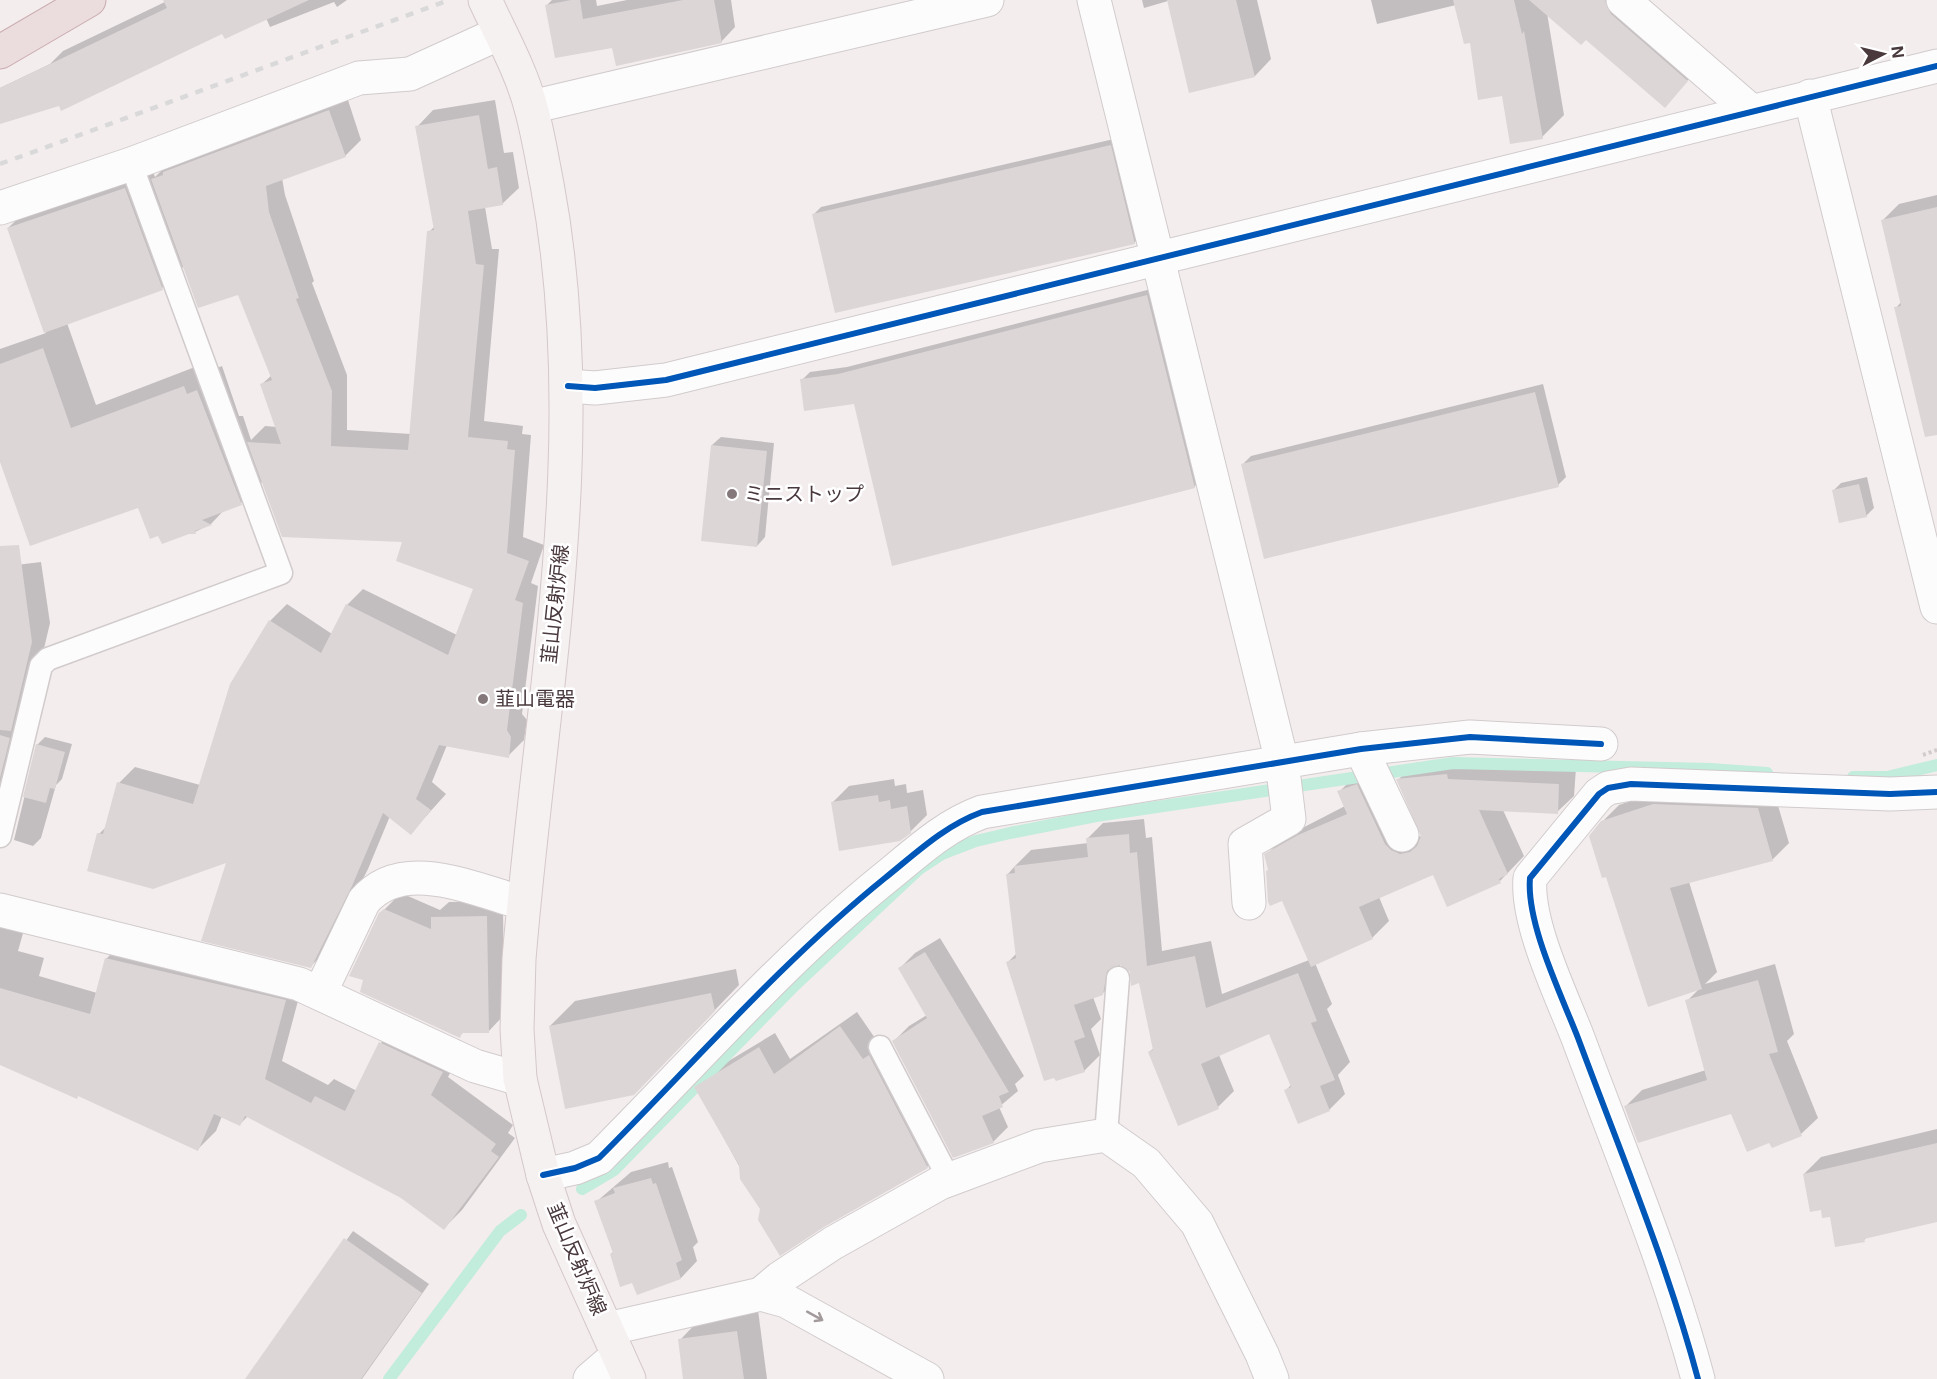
<svg xmlns="http://www.w3.org/2000/svg" width="1937" height="1379" font-family="Inter,'Noto Sans JP',sans-serif">
	<style>
		.shadow { fill: #0003; fill-rule: evenodd }
		.lines { fill: none; stroke-linecap: round; stroke-linejoin: round }
		.stream { stroke: #c2ecdc; stroke-width: 12 }
		.building { fill: #dcd6d7 }
		.lane-casing { stroke: #d1cbcc; stroke-width: 25 }
		.street-casing { stroke: #d1cbcc; stroke-width: 35 }
		.secondary-casing { stroke: #d4c8c9; stroke-width: 35 }
		.highway-casing { stroke: #c9aaaf; stroke-width: 35 }
		.path { stroke: #d3cbcc; stroke-width: 4; stroke-dasharray: 3 3; stroke-linecap: butt }
		.lane { stroke: #fdfcfc; stroke-width: 22 }
		.street { stroke: #fdfcfc; stroke-width: 33 }
		.secondary { stroke: #f6f1f1; stroke-width: 33 }
		.highway { stroke: #ebdcde; stroke-width: 33 }
		.rail { stroke: #dad9da; stroke-width: 4.5; stroke-dasharray: 8 8; stroke-linecap: butt }
		.cycleway-casing { stroke: #fff; stroke-width: 10 }
		.cycleway { stroke: #0057b8; stroke-width: 6 }
		.oneway { stroke: #a39a9c }
		.poi-dot { fill: #84787a; stroke: #fff; stroke-width: 2 }
		.labels { text-anchor: middle; stroke-width: 5; stroke-linejoin: round; paint-order: stroke }
		.poi-label { font-size: 20px; fill: #49393c; stroke: #fff; text-anchor: start }
		.street-label { font-size: 20px; fill: #49393c; stroke: #fff }
	</style>
	<rect width="100%" height="100%" fill="#f3edee"/>
	<g class="shadow">
		<path d="M169 0H347L337 7 334 2 270 27 266 18 223 32 59 104 0 123V88L50 64 63 51Z"/>
		<path d="M552 0H596L597 6 627 0H731L735 27 721 42 613 46 547 5Z"/>
		<path d="M1142 0H1257L1271 59 1255 76 1168 1 1144 8Z"/>
		<path d="M1371 0H1641L1708 58 1664 106 1586 38 1547 13 1564 115 1542 137 1503 94 1471 41 1456 5 1377 24Z"/>
		<path d="M346 94 361 140 345 156 282 178 285 195 314 281 312 283 347 375V430L411 434 429 232 435 226 417 127 433 110 495 100 504 153 513 152 519 188 502 204 485 207 492 249H499L484 421 523 426 522 434 531 435 523 537 544 545 531 583 538 586 522 714 527 720 524 740 508 756 447 745 432 782 446 794 411 833 390 816 368 869 327 950 311 966 228 860 99 834 107 826 119 783 135 767 200 785 232 684 271 620 287 604 332 634 347 605 363 589 457 635 475 588 404 540 263 481 241 503 225 509 211 524 195 532 138 506 0 458V349L46 333 8 228 33 204 150 164 155 177 169 163ZM184 266 239 293 272 375 262 384 277 427 265 426 251 440 243 416H239L222 366 212 370 208 362 96 405 67 323 162 288Z"/>
		<path d="M1118 138 1142 235 1134 243 813 215 821 207Z"/>
		<path d="M1937 195V414L1896 308 1901 302 1883 220 1899 204Z"/>
		<path d="M1155 288 1202 479 1194 487 855 402 802 380 810 372 847 367Z"/>
		<path d="M1543 384 1566 477 1558 485 1243 464 1251 456Z"/>
		<path d="M721 437 774 443 765 537 757 546 712 445Z"/>
		<path d="M1867 477 1874 508 1866 516 1833 491 1841 483Z"/>
		<path d="M41 562 50 623 0 836V567Z"/>
		<path d="M45 737 72 744 62 779 56 785 41 838 33 846 14 840 37 745Z"/>
		<path d="M1463 758 1464 763 1576 768 1574 796 1557 812 1503 810 1524 856 1500 881 1448 905 1434 873 1379 897 1389 921 1372 938 1315 963 1332 1004 1327 1009 1350 1062 1338 1075 1345 1094 1329 1110 1286 1090 1291 1085 1270 1032 1219 1055 1234 1091 1218 1107 1149 1052 1154 1048 1140 982 1131 971 1120 964 1119 978 1102 994 1093 997 1101 1019 1091 1029 1100 1055 1084 1071 1008 962 1017 953 1007 875 1015 866 1031 850 1088 843 1087 839 1103 823 1144 819 1146 838 1152 837 1162 951 1211 941 1222 994 1309 960 1270 869 1266 855 1283 838 1345 806 1339 792 1356 775 1409 834 1423 837 1398 780 1415 763Z"/>
		<path d="M894 779 895 786 906 784 907 793 923 790 927 815 910 832 833 802 849 786Z"/>
		<path d="M1670 788 1774 792 1789 843 1773 859 1689 882 1717 972 1705 984 1775 964 1794 1034 1787 1041 1818 1118 1801 1134 1770 1141 1732 1112 1626 1106 1642 1090 1706 1070 1687 1001 1700 988 1602 822 1619 805Z"/>
		<path d="M401 893 440 910 449 902 503 901 504 1015 488 1032H464L459 1036 380 914Z"/>
		<path d="M0 911 27 919 18 951 44 958 39 976 97 993 106 959 124 941 303 982 282 1061 328 1085 334 1079 357 1091 381 1043 399 1025 460 1053 448 1077 513 1125 508 1133 515 1138 462 1210 444 1228 401 1197 248 1116 240 1124 222 1116 216 1131 198 1149 80 1094 0 1063Z"/>
		<path d="M940 938 1024 1076 1015 1084 1018 1091 999 1107 1008 1127 993 1142 894 1041 909 1026 927 1015 900 968 915 953Z"/>
		<path d="M736 969 739 985 659 1068 550 1026 575 1001Z"/>
		<path d="M857 1012 879 1044 943 1151 927 1167 762 1208 696 1087 712 1071 775 1033 790 1059Z"/>
		<path d="M1937 1129V1220L1868 1236 1864 1240 1822 1208 1804 1174 1821 1157Z"/>
		<path d="M668 1162 669 1168 672 1167 698 1242 693 1247 697 1261 681 1278 633 1281 611 1254 614 1251 596 1202 631 1172Z"/>
		<path d="M353 1231 429 1284 362 1379H247Z"/>
		<path d="M758 1310 767 1379H685L680 1340 701 1318Z"/>
	</g>
	<g class="lines">
		<g class="stream">
			<path d="M1853 777H1887L1937 765"/>
			<path d="M582 1189 614 1170 795 985 919 869 942 854 976 841 1010 833 1096 816 1453 763 1710 769 1767 773"/>
			<path d="M389 1379 500 1231 521 1215"/>
		</g>
	</g>
	<g class="building">
		<path d="M163 0H309L225 39 222 34 61 111 59 106 0 124V88L167 8Z"/>
		<path d="M571 0H580L583 19 683 0H714L722 43 616 66 612 48 555 58 545 5Z"/>
		<path d="M1167 0H1236L1255 77 1189 93Z"/>
		<path d="M1453 0H1514L1522 34 1524 31 1543 139 1510 144 1502 96 1478 100 1470 43 1464 44Z"/>
		<path d="M1529 0H1605L1611 14 1688 81 1665 108 1586 40 1581 45Z"/>
		<path d="M329 110 346 157 266 186 269 212 299 298 296 299 332 391 331 446 408 450 427 231 434 230 415 126 479 115 488 169 497 167 503 205 468 211 476 264 484 265 468 437 508 441 507 449 515 450 507 553 529 561 515 600 523 603 507 730 511 737 509 758 439 745 416 799 431 810 411 835 383 813 352 886 311 968 201 941 226 863 153 889 87 871 97 833 103 834 117 782 193 804 230 684 269 620 321 653 346 604 448 655 473 589 396 561 402 542 282 537 247 442 281 444 260 384 272 380 238 295 198 308 151 179 163 175V172Z"/>
		<path d="M1111 145 1135 244 835 313 812 214Z"/>
		<path d="M125 188 163 290 44 333 7 228Z"/>
		<path d="M1937 207V435L1925 437 1894 307 1901 306 1881 220Z"/>
		<path d="M1147 295 1195 488 892 566 854 404 804 411 800 379 838 374Z"/>
		<path d="M43 348 71 428 184 386 187 394 197 390 242 505 202 520 212 525 195 531 196 534H189L162 544 158 536 150 539 138 508 30 546 0 462V364Z"/>
		<path d="M1535 392 1559 487 1264 559 1241 464Z"/>
		<path d="M711 445 767 451 757 547 701 541Z"/>
		<path d="M1859 484 1867 517 1839 523 1832 490Z"/>
		<path d="M19 545 32 642 11 731 0 730V546Z"/>
		<path d="M0 735 10 738 0 778Z"/>
		<path d="M36 744 65 752 55 789 50 788 46 803 23 797Z"/>
		<path d="M1447 774 1448 779 1559 784 1558 814 1479 810 1508 874 1499 879 1501 883 1447 907 1433 875 1359 907 1373 939 1311 967 1282 901 1270 906 1268 902 1266 871 1268 870 1264 854 1298 835 1347 814 1337 791 1357 784 1385 844 1391 850 1400 854 1410 852 1417 846 1421 836 1396 779Z"/>
		<path d="M878 795 879 802 890 800 891 809 907 806 911 833 900 841 839 851 831 802Z"/>
		<path d="M1653 804 1758 808 1773 861 1670 888 1702 989 1648 1007 1606 877 1602 878 1589 836 1601 821Z"/>
		<path d="M1129 834 1130 853 1137 852 1147 966 1195 956 1206 1008 1298 973 1317 1021 1311 1023 1335 1080 1320 1086 1330 1111 1298 1124 1284 1090 1291 1087 1269 1034 1201 1064 1219 1109 1178 1126 1148 1052 1153 1050 1139 983 1131 986 1130 972 1120 965 1107 971 1103 995 1074 1005 1085 1037 1074 1041 1085 1072 1056 1081 1054 1078 1044 1081 1006 962 1016 958 1006 874 1015 873 1014 866 1088 857 1086 838Z"/>
		<path d="M384 909 431 929V917L487 916 489 1033H462L460 1038 360 992 363 980 349 976 379 913Z"/>
		<path d="M925 952 1009 1092 999 1096 1003 1107 982 1116 994 1143 953 1158 892 1041 927 1018 898 968Z"/>
		<path d="M105 958 286 1000 265 1079 311 1103 315 1096 345 1111 379 1042 443 1072 431 1095 496 1144 491 1151 499 1157 444 1230 401 1198 245 1116 240 1126 214 1114 198 1151 78 1096 77 1099 0 1065V988L90 1014Z"/>
		<path d="M1758 980 1778 1052 1769 1054 1802 1136 1772 1148 1769 1143 1747 1152 1731 1114 1638 1143 1624 1106 1707 1080 1685 1000Z"/>
		<path d="M711 993 715 1011 634 1095 565 1109 549 1026Z"/>
		<path d="M840 1026 863 1059 869 1055 928 1168 824 1227 780 1256 758 1220 760 1209 740 1179 739 1165 694 1087 759 1047 774 1074Z"/>
		<path d="M1937 1143V1222L1864 1239 1865 1242 1835 1247 1830 1217 1822 1218 1821 1210 1810 1212 1803 1174Z"/>
		<path d="M651 1178 653 1184 656 1183 682 1260 676 1263 681 1279 637 1295 632 1283 620 1287 610 1254 613 1253 594 1201 615 1193 613 1188Z"/>
		<path d="M344 1238 422 1293 361 1379H245Z"/>
		<path d="M737 1331 744 1379H683L678 1339Z"/>
	</g>
	<g class="lines">
		<defs>
			<g id="lane">
				<path d="M0 836 41 666 48 659 281 573 131 164"/>
				<path d="M880 1047 949 1179"/>
				<path d="M1106 1135 1118 978"/>
			</g>
			<g id="street">
				<path d="M1094 0 1282 762 1289 819 1245 844 1249 903"/>
				<path d="M1623 0 1751 111"/>
				<path d="M1810 96 1937 607"/>
				<path d="M531 107 987 0"/>
				<path d="M0 208 131 164 359 78 410 74 500 33"/>
				<path d="M568 386 595 388 666 380 1937 66"/>
				<path d="M1361 749 1402 835"/>
				<path d="M0 910 299 984 475 1066 520 1079"/>
				<path d="M320 993 364 901C403 855 475 890 523 903"/>
				<path d="M543 1175 575 1168 599 1158C693 1064 781 962 885 878 916 853 944 826 982 812L1361 749 1470 737 1601 744"/>
				<path d="M761 1294 780 1278 833 1243 940 1183 1039 1146 1106 1135 1146 1163 1197 1223 1262 1354 1272 1379"/>
				<path d="M607 1329 761 1294 786 1301 927 1379"/>
				<path d="M590 1379 618 1355"/>
				<path d="M1698 1379C1667 1263 1620 1151 1578 1038 1561 994 1526 923 1530 878L1599 794 1608 788 1631 784 1890 794 1937 792"/>
			</g>
			<path id="secondary" d="M485 0C501 35 521 70 531 108 538 133 542 159 547 184 595 442 540 701 519 959L517 1029 520 1079 543 1175 559 1224 629 1379"/>
			<path id="highway" d="M0 52 89 0"/>
		</defs>
		<use href="#lane" class="lane-casing"/>
		<use href="#street" class="street-casing"/>
		<use href="#secondary" class="secondary-casing"/>
		<use href="#highway" class="highway-casing"/>
		<path class="path" d="M1923 755 1937 750"/>
		<use href="#lane" class="lane"/>
		<use href="#street" class="street"/>
		<use href="#secondary" class="secondary"/>
		<use href="#highway" class="highway"/>
		<path class="rail" d="M0 164 449 0"/>
		<defs>
			<g id="cycleway">
				<path d="M568 386 595 388 666 380 1937 66"/>
				<path d="M543 1175 575 1168 599 1158C693 1064 781 962 885 878 916 853 944 826 982 812L1361 749 1470 737 1601 744"/>
				<path d="M1698 1379C1667 1263 1620 1151 1578 1038 1561 994 1526 923 1530 878L1599 794 1608 788 1631 784 1890 794 1937 792"/>
			</g>
		</defs>
		<use href="#cycleway" class="cycleway-casing"/>
		<use href="#cycleway" class="cycleway"/>
	</g>
	<defs><path id="oneway-shaft" d="M-6 0H5M1.5-3L5.5 0L1.5 3" fill="none" stroke-width="1.6" stroke-linecap="round" stroke-linejoin="round" transform="scale(1.5)"/></defs>
	<use class="oneway" href="#oneway-shaft" transform="translate(815 1316) rotate(29)"/>
	<g class="poi-dot">
		<circle cx="732" cy="494" r="6"/>
		<circle cx="483" cy="699" r="6"/>
	</g>
	<g class="labels">
		<g class="poi-label">
			<text x="744" y="501">ミニストップ</text>
			<text x="495" y="706">韮山電器</text>
		</g>
		<g class="street-label">
			<text transform="translate(555 604) rotate(-84)" y="7">韮山反射炉線</text>
			<text transform="translate(577 1259) rotate(67)" y="7">韮山反射炉線</text>
		</g>
	</g>
	<g transform="translate(1883 54) rotate(83)" stroke="#ffffff" stroke-width="4.5" paint-order="stroke">
	<path d="M0-4.5L10 22L0 15L-10 22Z" fill="#49393c"/>
	<text y="-9" font-size="16" font-weight="bold" text-anchor="middle" fill="#49393c">N</text>
	</g>
</svg>
